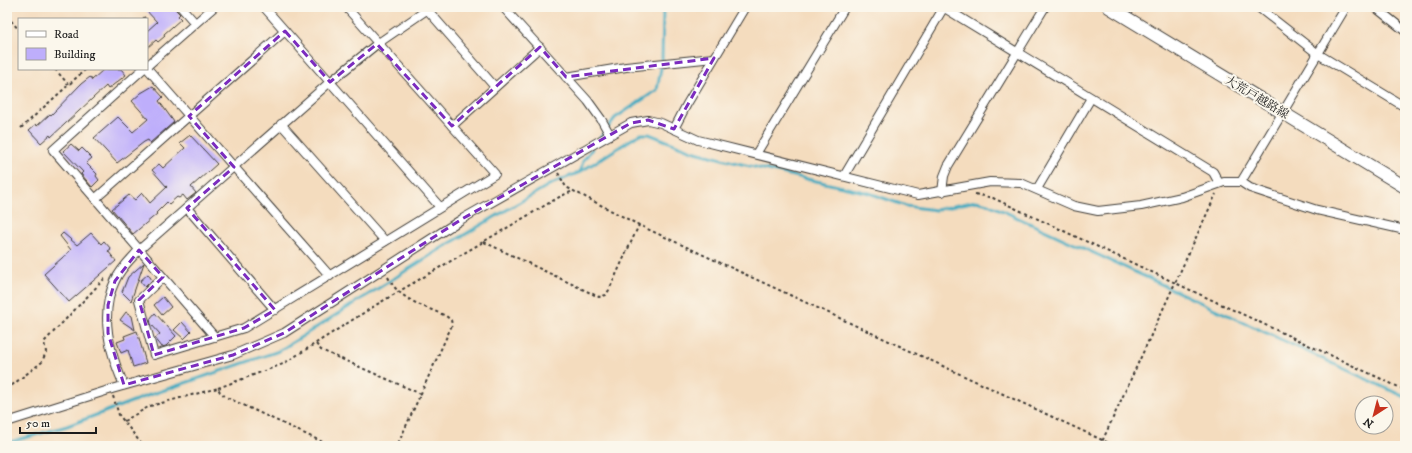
<svg xmlns="http://www.w3.org/2000/svg" width="1412" height="453" font-family="'IM FELL DW Pica','Noto Serif JP',serif">
	<style>
		.lines { fill: none; stroke-linecap: round; stroke-linejoin: round }
		.stream { stroke: #42abc1; stroke-width: 3 }
		.building { fill: #beaefb }
		.minor-casing { stroke: #3c3934; stroke-width: 10 }
		.secondary-casing { stroke: #3c3934; stroke-width: 14 }
		.path { stroke: #3c3934; stroke-width: 2; stroke-dasharray: 3 3; stroke-linecap: butt }
		.minor { stroke: #fff; stroke-width: 8 }
		.secondary { stroke: #fff; stroke-width: 12 }
		.marked { fill: none; stroke: #7b2cbf; stroke-width: 3; stroke-dasharray: 8 5; stroke-linejoin: round }
		.labels { text-anchor: middle; stroke-width: 4; stroke-linejoin: round; paint-order: stroke }
		.street-label { font-size: 12px; fill: #1c1c1c; stroke: #fbf7ec }
	</style>
	<rect width="100%" height="100%" fill="#fbf7ec"/>
	<filter id="ink" filterUnits="userSpaceOnUse"><feTurbulence type="fractalNoise" baseFrequency=".025" numOctaves="2"/><feDisplacementMap in="SourceGraphic" scale="8" xChannelSelector="R" yChannelSelector="G"/><feConvolveMatrix kernelMatrix="1 2 1 2 8 2 1 2 1" color-interpolation-filters="sRGB"/></filter>
	<filter id="wash" filterUnits="userSpaceOnUse"><feTurbulence type="fractalNoise" baseFrequency=".012" numOctaves="4" result="noise"/><feDisplacementMap in="SourceGraphic" scale="16" xChannelSelector="R" yChannelSelector="G"/><feGaussianBlur stdDeviation="0.9" result="paint"/><feColorMatrix in="noise" values="0 0 0 0 0 0 0 0 0 0 0 0 0 0 0 0 0 1.4 0 .05"/><feComposite in="paint" operator="in"/></filter>
	<g filter="url(#wash)">
		<rect width="100%" height="100%" fill="#f4dcbe"/>
		<g class="lines">
			<g class="stream">
				<path d="M600 138 615 118 657 90 662 63 663 7"/>
				<path d="M580 172 583 161 592 149"/>
				<path d="M7 443 67 426 147 396 279 351 442 248 549 185 580 172 640 134H649L692 151 737 163 869 193 906 206 935 210 976 201 988 204 1405 397"/>
			</g>
		</g>
		<g id="blocks">
			<g class="building">
				<path d="M143 7H173L180 14 178 16 181 19 164 34 165 36 158 42 156 40 147 48V31L157 22Z"/>
				<path d="M104 69H121L126 75 108 89 106 86 51 137 50 135 41 143 29 130 36 124 37 126 50 114 51 115 81 84 90 77 92 80Z"/>
				<path d="M153 86 163 97 159 101 174 122 150 143 148 140 144 142 117 163 94 138 118 117 133 132 148 119 132 101 141 93Z"/>
				<path d="M190 135 217 164 191 187 196 193 187 200 183 195 179 198 177 197 169 204 167 202 156 213 157 214 133 234 112 209 129 195 135 200 142 193 150 203 167 187 152 170 159 164 163 168 176 156 185 148 180 143Z"/>
				<path d="M71 144 79 151 82 148 92 158 86 163 97 174 96 176 99 180 92 187 81 174 83 172 63 151Z"/>
				<path d="M63 233 77 245 91 233 101 244 104 241 111 249 108 251 116 261 69 302 44 274 71 250 60 236Z"/>
				<path d="M144 263 131 301 122 292 128 277Z"/>
				<path d="M148 274 152 280 145 287 140 281Z"/>
				<path d="M163 297 171 307 162 315 154 305Z"/>
				<path d="M126 312 132 316 135 330 120 320Z"/>
				<path d="M155 313 176 336 166 346 162 347 155 338 160 334 151 324 150 319Z"/>
				<path d="M182 322 191 332 184 339 174 330Z"/>
				<path d="M137 331 146 363 133 367 128 350 121 353 117 342 125 339 124 336Z"/>
			</g>
		</g>
	</g>
	<g filter="url(#ink)">
		<use href="#blocks" fill-opacity="0" stroke="#3c3934" stroke-width="1"/>
		<g class="lines">
			<defs>
				<g id="minor">
					<path d="M181 7 195 23"/>
					<path d="M264 7 440 207"/>
					<path d="M425 7 495 87"/>
					<path d="M503 7 588 101 601 119 610 135"/>
					<path d="M943 7 1213 172 1219 183"/>
					<path d="M1258 7 1318 54 1405 107"/>
					<path d="M1375 7 1405 31"/>
					<path d="M147 66 214 7"/>
					<path d="M147 68 330 276"/>
					<path d="M143 69 53 150 215 337"/>
					<path d="M566 77 626 67 714 58"/>
					<path d="M281 124 385 241"/>
					<path d="M452 126 540 47"/>
					<path d="M674 129 687 104 745 7"/>
					<path d="M756 154 845 7"/>
					<path d="M844 176 944 7"/>
					<path d="M1241 182 1346 7"/>
					<path d="M1037 189 1091 98"/>
					<path d="M942 192 944 176 948 166 1045 7"/>
					<path d="M95 199 285 31"/>
					<path d="M187 208 275 310"/>
					<path d="M163 277 139 300 154 355 244 328 495 174 346 7"/>
					<path d="M124 385C110 354 99 314 115 281 120 269 130 260 139 250L330 82 377 44 431 7"/>
					<path d="M7 422 112 389 233 355 284 333 462 219 631 123 648 120 661 123 698 140 918 195 990 182 1021 183 1074 206 1098 211 1141 206 1182 197 1224 182H1241L1250 188 1317 210 1405 230"/>
				</g>
				<path id="secondary" d="M1109 7 1405 187"/>
			</defs>
			<use href="#minor" class="minor-casing"/>
			<use href="#secondary" class="secondary-casing"/>
			<g class="path">
				<path d="M7 16 19 30"/>
				<path d="M143 19 145 17"/>
				<path d="M55 69 68 84"/>
				<path d="M21 128 86 69"/>
				<path d="M558 173 566 187 639 225 1115 446"/>
				<path d="M975 194 993 198 1405 390"/>
				<path d="M484 242 599 297 606 295 609 290 639 225"/>
				<path d="M388 277C399 300 424 306 446 316L451 320 452 325 397 446"/>
				<path d="M316 344 321 350 421 394"/>
				<path d="M218 388 283 364 376 305 561 196 573 191"/>
				<path d="M7 389 42 362 46 352 44 342 106 277"/>
				<path d="M113 396 119 415 143 446"/>
				<path d="M124 421 150 406 218 388 220 392 226 397 331 446"/>
				<path d="M1100 446 1216 194"/>
			</g>
			<use href="#minor" class="minor"/>
			<use href="#secondary" class="secondary"/>
		</g>
	</g>
	<path class="marked" d="M285 31 330 82 377 44 452 126 540 47 566 77 714 58 674 129 648 120 631 123 462 219 284 333 233 355 124 385 108 333V305L115 281 139 250 163 277 139 300 154 355 244 328 275 310 187 208 234 167 189 116Z"/>
	<g class="labels">
		<g class="street-label">
			<text transform="translate(1257 97) rotate(31)" y="4">大荒戸越路線</text>
		</g>
	</g>
	<rect width="1412" height="453" fill="none" stroke="#fbf7ec" stroke-width="24"/>
	<rect x="18" y="18" width="130" height="52" fill="#fbf7ec" stroke="#a29f99"/>
	<rect x="26" y="31" width="20" height="6" fill="#ffffff" stroke="#a29f99"/>
	<text x="54" y="38" font-size="12" fill="#1c1c1c">Road</text>
	<rect x="26" y="48" width="20" height="12" fill="#beaefb" stroke="#a29f99"/>
	<text x="54" y="58" font-size="12" fill="#1c1c1c">Building</text>
	<g transform="translate(1374 415) rotate(216)"><circle r="19" fill="#fbf7ec" stroke="#a29f99"/>
	<path d="M0-3L7 15L0 10L-7 15Z" fill="#c8321e"/>
	<text y="-6" font-size="11" font-weight="bold" text-anchor="middle" fill="#1c1c1c">N</text>
	</g>
	<path d="M20 427v6h76v-6" fill="none" stroke="#1c1c1c" stroke-width="2"/>
	<text x="26" y="427" font-size="12" fill="#1c1c1c" stroke="#fbf7ec" stroke-width="3" paint-order="stroke">50 m</text>
</svg>
